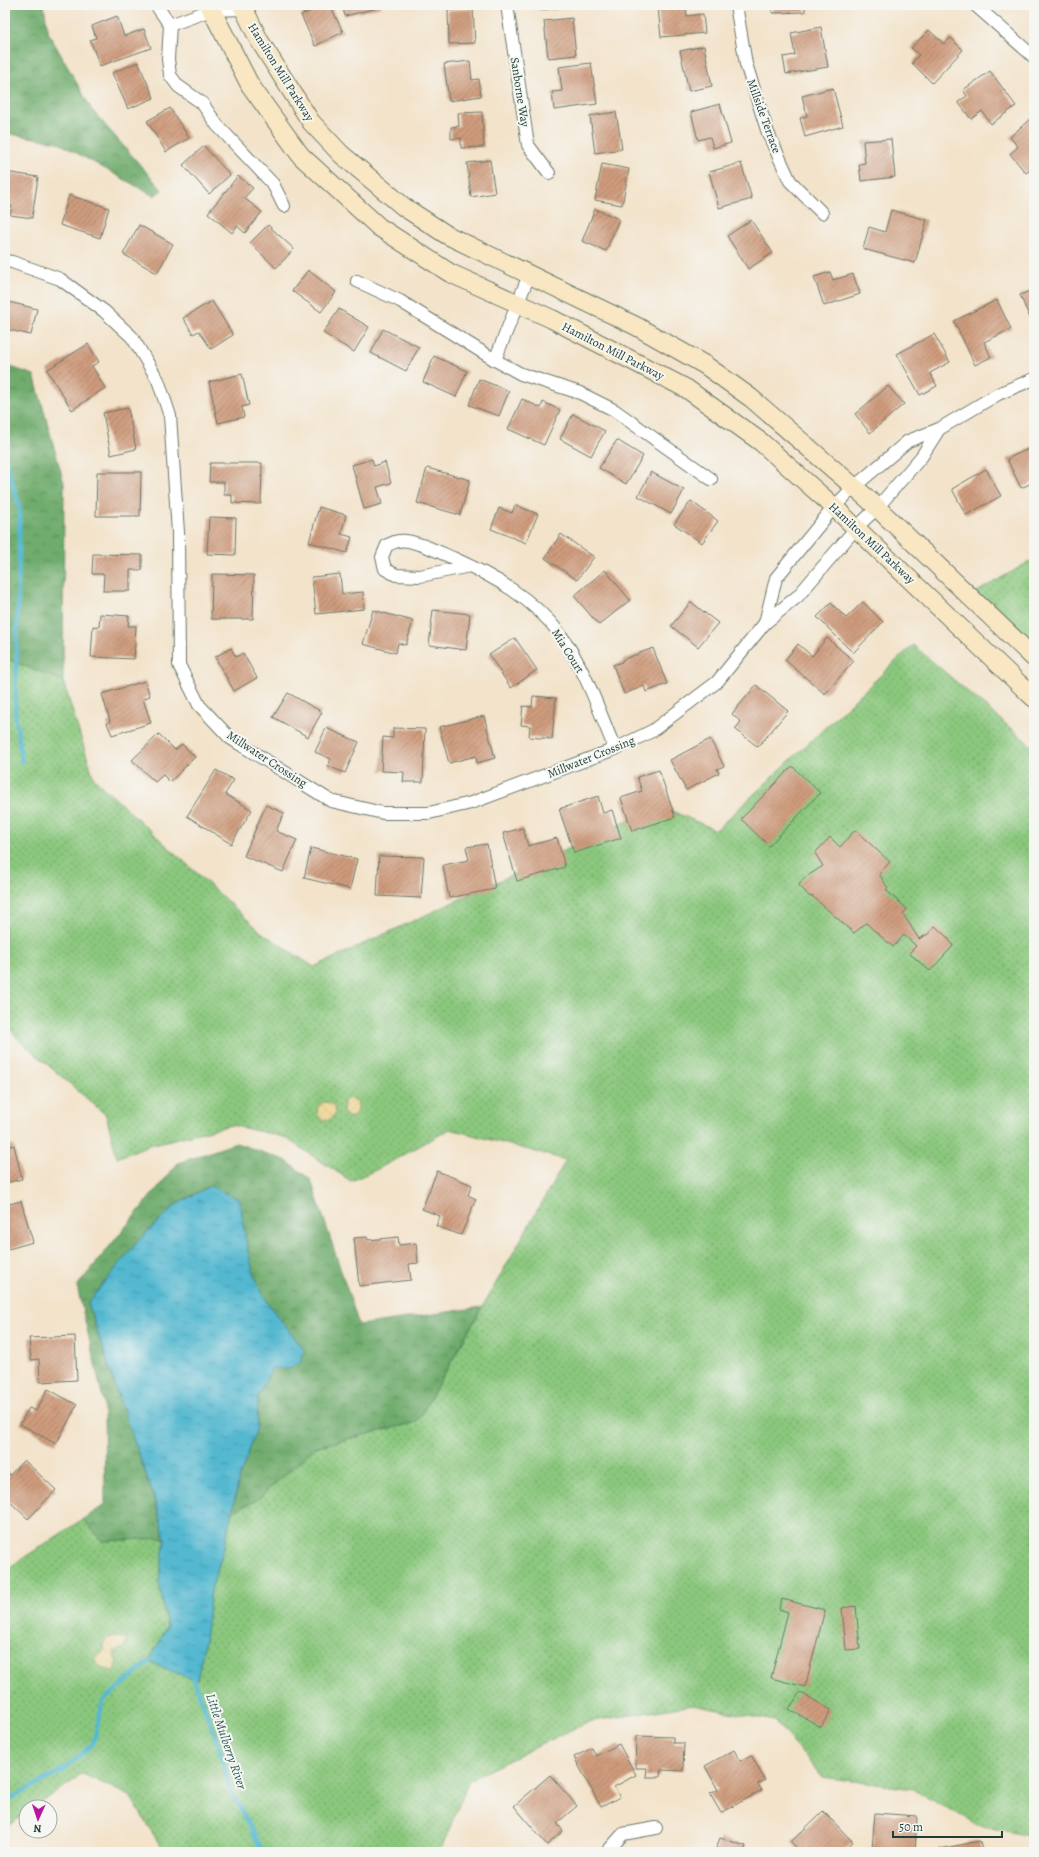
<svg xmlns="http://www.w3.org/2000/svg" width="1039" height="1857" font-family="Alegreya,serif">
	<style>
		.grass { fill: url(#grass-dots); stroke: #558259 }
		.forest { fill: url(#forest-crowns); stroke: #487450 }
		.sand { fill: url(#sand-dots); stroke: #868c69 }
		.water { fill: url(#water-ripples); stroke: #387a82 }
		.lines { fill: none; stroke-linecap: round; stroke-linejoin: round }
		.stream { stroke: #52b8d0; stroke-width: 4.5 }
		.building { fill: url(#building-hatch) }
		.street-casing { stroke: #697769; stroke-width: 14 }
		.secondary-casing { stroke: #697769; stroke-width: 20 }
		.street { stroke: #fff; stroke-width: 12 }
		.secondary { stroke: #f9e7c3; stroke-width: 18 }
		.labels { text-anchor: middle; stroke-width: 4; stroke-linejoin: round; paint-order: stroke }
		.street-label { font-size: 12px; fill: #1f3d34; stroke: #f6f6f2 }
		.water-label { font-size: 13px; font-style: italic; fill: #2c5c5b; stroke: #f6f6f2 }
	</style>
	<defs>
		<pattern id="grass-dots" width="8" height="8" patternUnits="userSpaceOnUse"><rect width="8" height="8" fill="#8bc87e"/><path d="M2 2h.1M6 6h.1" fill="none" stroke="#71a468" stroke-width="1.8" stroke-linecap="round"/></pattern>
		<pattern id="forest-crowns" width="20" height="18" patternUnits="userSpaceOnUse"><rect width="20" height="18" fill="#70ac6d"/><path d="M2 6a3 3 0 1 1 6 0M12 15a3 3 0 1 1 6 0" fill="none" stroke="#5b8d5a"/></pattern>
		<pattern id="sand-dots" width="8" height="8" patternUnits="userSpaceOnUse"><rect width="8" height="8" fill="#eeda9e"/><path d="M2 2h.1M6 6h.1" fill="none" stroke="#ccbc89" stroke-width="1.8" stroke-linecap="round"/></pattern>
		<pattern id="water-ripples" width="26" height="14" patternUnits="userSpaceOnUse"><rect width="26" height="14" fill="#52b8d0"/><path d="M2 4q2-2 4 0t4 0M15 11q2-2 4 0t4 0" fill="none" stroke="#4397aa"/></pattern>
		<pattern id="building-hatch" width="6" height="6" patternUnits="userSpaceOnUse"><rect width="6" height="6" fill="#cf9c7d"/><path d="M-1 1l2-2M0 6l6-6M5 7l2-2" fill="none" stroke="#a78067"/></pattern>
	</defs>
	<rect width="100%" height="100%" fill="#f6f6f2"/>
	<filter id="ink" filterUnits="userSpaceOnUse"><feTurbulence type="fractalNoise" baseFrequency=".025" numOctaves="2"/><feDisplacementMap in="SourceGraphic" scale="8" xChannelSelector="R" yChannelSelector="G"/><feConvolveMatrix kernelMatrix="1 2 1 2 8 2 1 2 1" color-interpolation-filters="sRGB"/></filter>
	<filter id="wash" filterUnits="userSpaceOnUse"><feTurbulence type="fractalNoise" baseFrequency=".012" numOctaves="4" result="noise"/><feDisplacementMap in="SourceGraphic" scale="16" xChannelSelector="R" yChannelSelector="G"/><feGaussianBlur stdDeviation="0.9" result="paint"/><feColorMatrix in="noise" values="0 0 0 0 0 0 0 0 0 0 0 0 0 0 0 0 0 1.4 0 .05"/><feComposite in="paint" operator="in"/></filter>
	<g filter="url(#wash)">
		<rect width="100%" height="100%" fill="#f3e3cb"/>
		<g class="grass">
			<path d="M1034 559V644L975 593Z"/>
			<path d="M913 645 1034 748V1837L978 1825 913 1789 822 1777 775 1721 693 1705 587 1722 469 1780 440 1852H164L130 1796 83 1774 35 1807H26V1813L5 1828V1570L83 1519 102 1541 165 1538 159 1582 167 1627 149 1662 197 1680 205 1641 211 1590 225 1544 232 1512 257 1500 315 1447 417 1422 566 1160 450 1129 378 1169 351 1181 284 1137 231 1125 146 1146 117 1158 106 1115 19 1040 5 1022V658L63 681 94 779 261 932 314 967 660 806 716 830Z"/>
		</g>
		<g class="forest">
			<path d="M5 5H44L48 32 92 110 162 190 154 196 57 142 5 133Z"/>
			<path d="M5 365 34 375 64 483 63 681 5 658Z"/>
			<path d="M236 1143 285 1160 311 1180 359 1325 482 1307 417 1422 315 1447 257 1500 232 1512 239 1479 257 1427 258 1396 272 1368 304 1350C293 1334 279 1320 268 1303 248 1272 245 1236 240 1200L210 1186 177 1203 138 1241 88 1303C111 1382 144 1459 165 1538L102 1541 83 1519 105 1505 104 1403 77 1286 178 1163Z"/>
		</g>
		<g class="sand">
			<path d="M348 1098 357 1101 358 1107 354 1117H348L343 1113 344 1102Z"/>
			<circle cx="326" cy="1111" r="9"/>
			<path d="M114 1637 123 1638 126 1641V1644L122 1648 114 1652C115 1660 119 1664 113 1671L105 1669 96 1663V1658L103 1652 104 1642 108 1638Z"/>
		</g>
		<path class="water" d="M210 1186 240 1200C245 1236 248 1272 268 1303 279 1320 293 1334 304 1350L301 1362 289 1369 272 1368 258 1396 257 1427 239 1479 225 1544 211 1590 205 1641 197 1680H194L149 1662 167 1627 159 1582 165 1538 154 1497 127 1421 88 1303 138 1241 177 1204Z"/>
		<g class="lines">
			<g class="stream">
				<path d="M5 460 20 508 15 712 22 762"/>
				<path d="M194 1680 217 1741 230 1788 263 1852"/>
				<path d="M5 1801 62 1771 93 1744 103 1701 149 1662"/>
			</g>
		</g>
		<g id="blocks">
			<g class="building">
				<path d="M323 5H330L343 32 315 46 301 15Z"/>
				<path d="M342 5H381L382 7 345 16Z"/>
				<path d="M539 5H565V7L539 10Z"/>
				<path d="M651 5H686L687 16 703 14 705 33 661 37 658 8 652 9Z"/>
				<path d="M772 5H805V12L772 13Z"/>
				<path d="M473 9 475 43 449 44 448 10Z"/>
				<path d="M117 16 124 36 144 29 151 48 100 66 90 40 96 38 92 26Z"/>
				<path d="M572 18 576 55 548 58 544 21Z"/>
				<path d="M821 27 828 67 786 74 783 57 795 55 791 33Z"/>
				<path d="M929 30 944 44 951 38 963 50 932 83 912 63 919 55 911 48Z"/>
				<path d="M704 46 712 86 689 91 680 51Z"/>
				<path d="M470 61 472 80 479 79 481 96 449 101 444 64Z"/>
				<path d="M138 62 154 98 128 109 112 73Z"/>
				<path d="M591 63 597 104 554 110 552 92 562 91 559 67Z"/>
				<path d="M990 71 1016 106 991 124 982 111 971 119 958 102 967 96 963 90Z"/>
				<path d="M833 88 843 126 805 137 800 118 807 116 802 96Z"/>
				<path d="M720 104 731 143 713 148 710 137 698 140 691 112Z"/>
				<path d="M170 108 189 138 166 152 147 121Z"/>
				<path d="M482 112 484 147 461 148V138L451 139V127L459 126 458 113Z"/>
				<path d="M616 112 622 149 595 153 590 116Z"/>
				<path d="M1031 118 1034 121V167L1026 173 1010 154 1018 147 1010 137Z"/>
				<path d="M891 139 895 177 861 181 859 164 865 163 863 141Z"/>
				<path d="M204 146 230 175 209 194 183 165Z"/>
				<path d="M490 160 495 193 471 197 467 163Z"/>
				<path d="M741 163 752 199 719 208 709 172Z"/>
				<path d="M602 164 629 169 622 205 595 200Z"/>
				<path d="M5 172 38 177 32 218 10 215 12 206 5 205Z"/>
				<path d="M238 176 253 188 244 198 262 212 245 233 237 226 232 233 208 213Z"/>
				<path d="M69 195 109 208 100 238 60 225Z"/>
				<path d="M595 209 619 219 606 251 582 241Z"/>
				<path d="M891 210 927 220 915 263 863 249 869 227 885 232Z"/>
				<path d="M751 220 773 253 748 269 727 236Z"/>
				<path d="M139 225 173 244 157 273 123 254Z"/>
				<path d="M268 225 294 249 276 268 250 243Z"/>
				<path d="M308 270 336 292 321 312 292 291Z"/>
				<path d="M830 272 833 280 853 274 860 294 824 306 814 277Z"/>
				<path d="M1034 289V327L1020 295Z"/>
				<path d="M997 300 1011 329 984 342 991 357 975 365 954 321Z"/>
				<path d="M5 301 37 309 31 335 5 329Z"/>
				<path d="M212 301 233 335 211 349 199 331 193 334 183 318Z"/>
				<path d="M339 309 369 327 354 352 323 333Z"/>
				<path d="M383 329 419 347 406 371 371 353Z"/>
				<path d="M934 334 950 362 930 373 937 386 920 395 897 354Z"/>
				<path d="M88 344 99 362 92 366 105 388 72 410 47 370Z"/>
				<path d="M434 356 467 371 456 397 423 382Z"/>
				<path d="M242 374 249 405 242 407 244 417 218 423 209 382Z"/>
				<path d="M479 379 509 391 499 416 469 405Z"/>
				<path d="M888 386 904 404 870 433 855 414Z"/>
				<path d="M522 399 541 408 543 402 560 410 544 445 508 429Z"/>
				<path d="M128 408 136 449 111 455 103 413Z"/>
				<path d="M573 414 605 431 591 456 560 439Z"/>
				<path d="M617 440 643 456 626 484 599 468Z"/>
				<path d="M1034 446V482L1021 488 1007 459Z"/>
				<path d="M372 459 374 466 385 462 391 483 377 487 382 504 364 509 352 465Z"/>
				<path d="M210 463H262L261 504 232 503V495H224V482H209Z"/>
				<path d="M427 468 470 480 460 515 417 503Z"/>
				<path d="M986 469 1001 496 966 515 952 489Z"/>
				<path d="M97 472H141L140 516H96Z"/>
				<path d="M651 472 684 490 671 514 638 496Z"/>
				<path d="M691 501 718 521 702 543 674 524Z"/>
				<path d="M515 505 538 514 526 543 491 529 499 508 512 513Z"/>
				<path d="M319 507 346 515 341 534 352 537 347 553 309 542Z"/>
				<path d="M209 517 236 518 235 555 207 554Z"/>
				<path d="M561 534 594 557 577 580 545 558Z"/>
				<path d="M93 554 142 555V570H130V591H103L104 574H92Z"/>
				<path d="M605 570 630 600 599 625 574 596Z"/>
				<path d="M212 574 254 575 253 619H211Z"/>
				<path d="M340 574 342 594 363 592 364 609 316 614 312 577Z"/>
				<path d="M691 602 718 623 698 647 671 626Z"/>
				<path d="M863 602 883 622 853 653 817 617 831 603 846 618Z"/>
				<path d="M373 610 413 621 406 645 398 643 396 653 363 644Z"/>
				<path d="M433 610 470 614 466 650 429 645Z"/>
				<path d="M100 614 129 616 128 626H136L134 659 91 657 93 626 99 627Z"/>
				<path d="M515 638 537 670 511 688 489 655Z"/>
				<path d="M827 638 854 661 825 694 785 660 798 644 812 656Z"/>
				<path d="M231 648 236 657 243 653 257 678 234 691 215 657Z"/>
				<path d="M653 648 667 684 646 692 644 686 624 694 613 665 622 662V660Z"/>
				<path d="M145 681 150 696 143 699 151 723 112 735 107 723 110 721 102 694Z"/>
				<path d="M756 685 788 711 758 747 735 729 741 722 732 714Z"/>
				<path d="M288 693 322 712 308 737 273 717Z"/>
				<path d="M533 696 556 698 552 739 529 737 530 726 521 725 523 706 532 707Z"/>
				<path d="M484 716 495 758 477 763 476 756 449 763 439 727Z"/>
				<path d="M326 728 359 742 345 773 328 766 331 759 315 752Z"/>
				<path d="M393 728 425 729 423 782H403L404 772 381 771 383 737 393 738Z"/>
				<path d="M159 734 175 750 182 744 195 757 170 782 163 775 155 782 132 760Z"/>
				<path d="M710 739 724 766 717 769 719 773 686 790 670 760Z"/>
				<path d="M792 766 820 793 769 846 741 819Z"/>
				<path d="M216 770 234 780 225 794 252 810 231 844 187 816Z"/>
				<path d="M659 770 675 817 632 831 621 798 642 791 637 777Z"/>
				<path d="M598 796 603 813 612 810 621 838 574 853 559 809Z"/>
				<path d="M266 805 284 813 276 831 297 840 283 872 244 856Z"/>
				<path d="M523 828 528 846 557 838 565 867 517 881 503 833Z"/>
				<path d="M855 830 890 862 879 874 888 888 886 890 907 909 903 914 919 939 928 934 935 926 948 938 953 946 930 971 909 953 916 946 904 935 893 947 866 923 854 933 812 896 810 897 799 885 804 878 823 866 815 853 830 837 840 847Z"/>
				<path d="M487 844 495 889 449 898 443 865 469 860 466 847Z"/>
				<path d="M311 848 357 859 350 889 304 878Z"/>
				<path d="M379 856 424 857 421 898 377 896Z"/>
				<path d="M6 1143V1147L14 1145 22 1179 5 1183Z"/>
				<path d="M437 1171 472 1185 468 1195 476 1199 461 1235 436 1226 440 1216 422 1209Z"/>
				<path d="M21 1201 33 1242 5 1250V1205Z"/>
				<path d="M367 1237 368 1240 398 1237 399 1245 416 1243 418 1263 409 1264 411 1280 359 1286 354 1238Z"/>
				<path d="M75 1336 77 1380 40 1382 39 1359 31 1360 29 1338Z"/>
				<path d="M48 1389 77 1405 56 1444 20 1424 29 1408 36 1411Z"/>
				<path d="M24 1460 56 1490 28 1519 5 1497V1470L10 1475Z"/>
				<path d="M782 1599 825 1610 805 1687 771 1678 788 1612 779 1609Z"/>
				<path d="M856 1606 860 1649 846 1650 842 1608Z"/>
				<path d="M800 1692 831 1710 821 1727 789 1709Z"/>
				<path d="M636 1736 673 1737V1743H684L683 1771 661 1770 660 1777H646L647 1768H635Z"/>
				<path d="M619 1744 636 1775 614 1787 620 1797 601 1807 574 1757 592 1748 596 1756Z"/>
				<path d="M734 1750 740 1761 751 1755 765 1780 758 1784 762 1790 721 1813 710 1794 718 1790 705 1766Z"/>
				<path d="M550 1775 577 1806 557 1823 563 1831 547 1845 514 1806Z"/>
				<path d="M823 1811 853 1842 842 1852H795L798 1849 791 1842Z"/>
				<path d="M875 1813 917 1816 915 1852 872 1849Z"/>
				<path d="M720 1838 746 1846 744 1852H715Z"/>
				<path d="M980 1841 982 1852H940V1849Z"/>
			</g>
		</g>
	</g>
	<g filter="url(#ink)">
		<use href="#blocks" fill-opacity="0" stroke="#697769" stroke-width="1"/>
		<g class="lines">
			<defs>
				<g id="street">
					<path d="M156 5 170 25 168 59 170 75 178 86 202 103 217 125 273 184 284 206"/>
					<path d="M507 5 528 145 549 173"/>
					<path d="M736 5 746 64 768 133 790 181 822 213"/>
					<path d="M975 5 1034 57"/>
					<path d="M214 6 211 10 244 9 249 7"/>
					<path d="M170 25 211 10"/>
					<path d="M5 261 12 262 60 279 104 311 132 337 158 380 170 416 178 532 179 665 199 705 230 738 331 801 383 813H429L471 803 615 749 652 731 717 682 765 623 798 596 856 528 877 508 922 456 939 429"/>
					<path d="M357 281 400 301 495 360 521 374 580 393 614 410 711 479"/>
					<path d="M495 360 529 275"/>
					<path d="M470 566 420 576 396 575 385 569 382 557 387 545C391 544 395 541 399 541 411 538 441 553 453 558 493 576 533 598 560 634 585 668 599 711 615 749"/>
					<path d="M765 623 776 578 834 507 854 487 908 441 939 429 998 394 1034 379"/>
					<path d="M607 1852 623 1834 656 1828"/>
				</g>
				<g id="secondary">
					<path d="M209 5 250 85 301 156 379 227 450 273 552 319 687 389 761 442 834 507 1034 698"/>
					<path d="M242 5 259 40 311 122 341 154 404 207 447 235 636 326 705 365 751 398 868 499 1034 658"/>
				</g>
			</defs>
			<use href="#street" class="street-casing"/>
			<use href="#secondary" class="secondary-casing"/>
			<use href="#street" class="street"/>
			<use href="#secondary" class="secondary"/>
		</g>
	</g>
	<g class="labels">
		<g class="street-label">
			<text transform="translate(281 72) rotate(58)" y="4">Hamilton Mill Parkway</text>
			<text transform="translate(520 92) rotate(81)" y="4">Sanborne Way</text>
			<text transform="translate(764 116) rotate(70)" y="4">Millside Terrace</text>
			<text transform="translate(613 351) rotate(27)" y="4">Hamilton Mill Parkway</text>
			<text transform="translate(872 543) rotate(43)" y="4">Hamilton Mill Parkway</text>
			<text transform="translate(568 651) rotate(58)" y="4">Mia Court</text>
			<text transform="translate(591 757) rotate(-22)" y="4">Millwater Crossing</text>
			<text transform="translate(267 759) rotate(33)" y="4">Millwater Crossing</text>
		</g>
		<g class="water-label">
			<text transform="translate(227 1741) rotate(71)" y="5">Little Mulberry River</text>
		</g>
	</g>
	<rect width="1039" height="1857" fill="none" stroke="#f6f6f2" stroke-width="20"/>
	<g transform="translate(38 1819) rotate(183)"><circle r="19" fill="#f6f6f2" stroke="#a0aca6"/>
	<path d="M0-3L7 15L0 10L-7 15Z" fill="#b5179e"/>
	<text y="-6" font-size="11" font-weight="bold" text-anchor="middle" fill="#1f3d34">N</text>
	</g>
	<path d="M893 1831v6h109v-6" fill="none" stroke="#1f3d34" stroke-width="2"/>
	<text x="899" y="1831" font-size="12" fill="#1f3d34" stroke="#f6f6f2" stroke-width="3" paint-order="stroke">50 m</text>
</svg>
